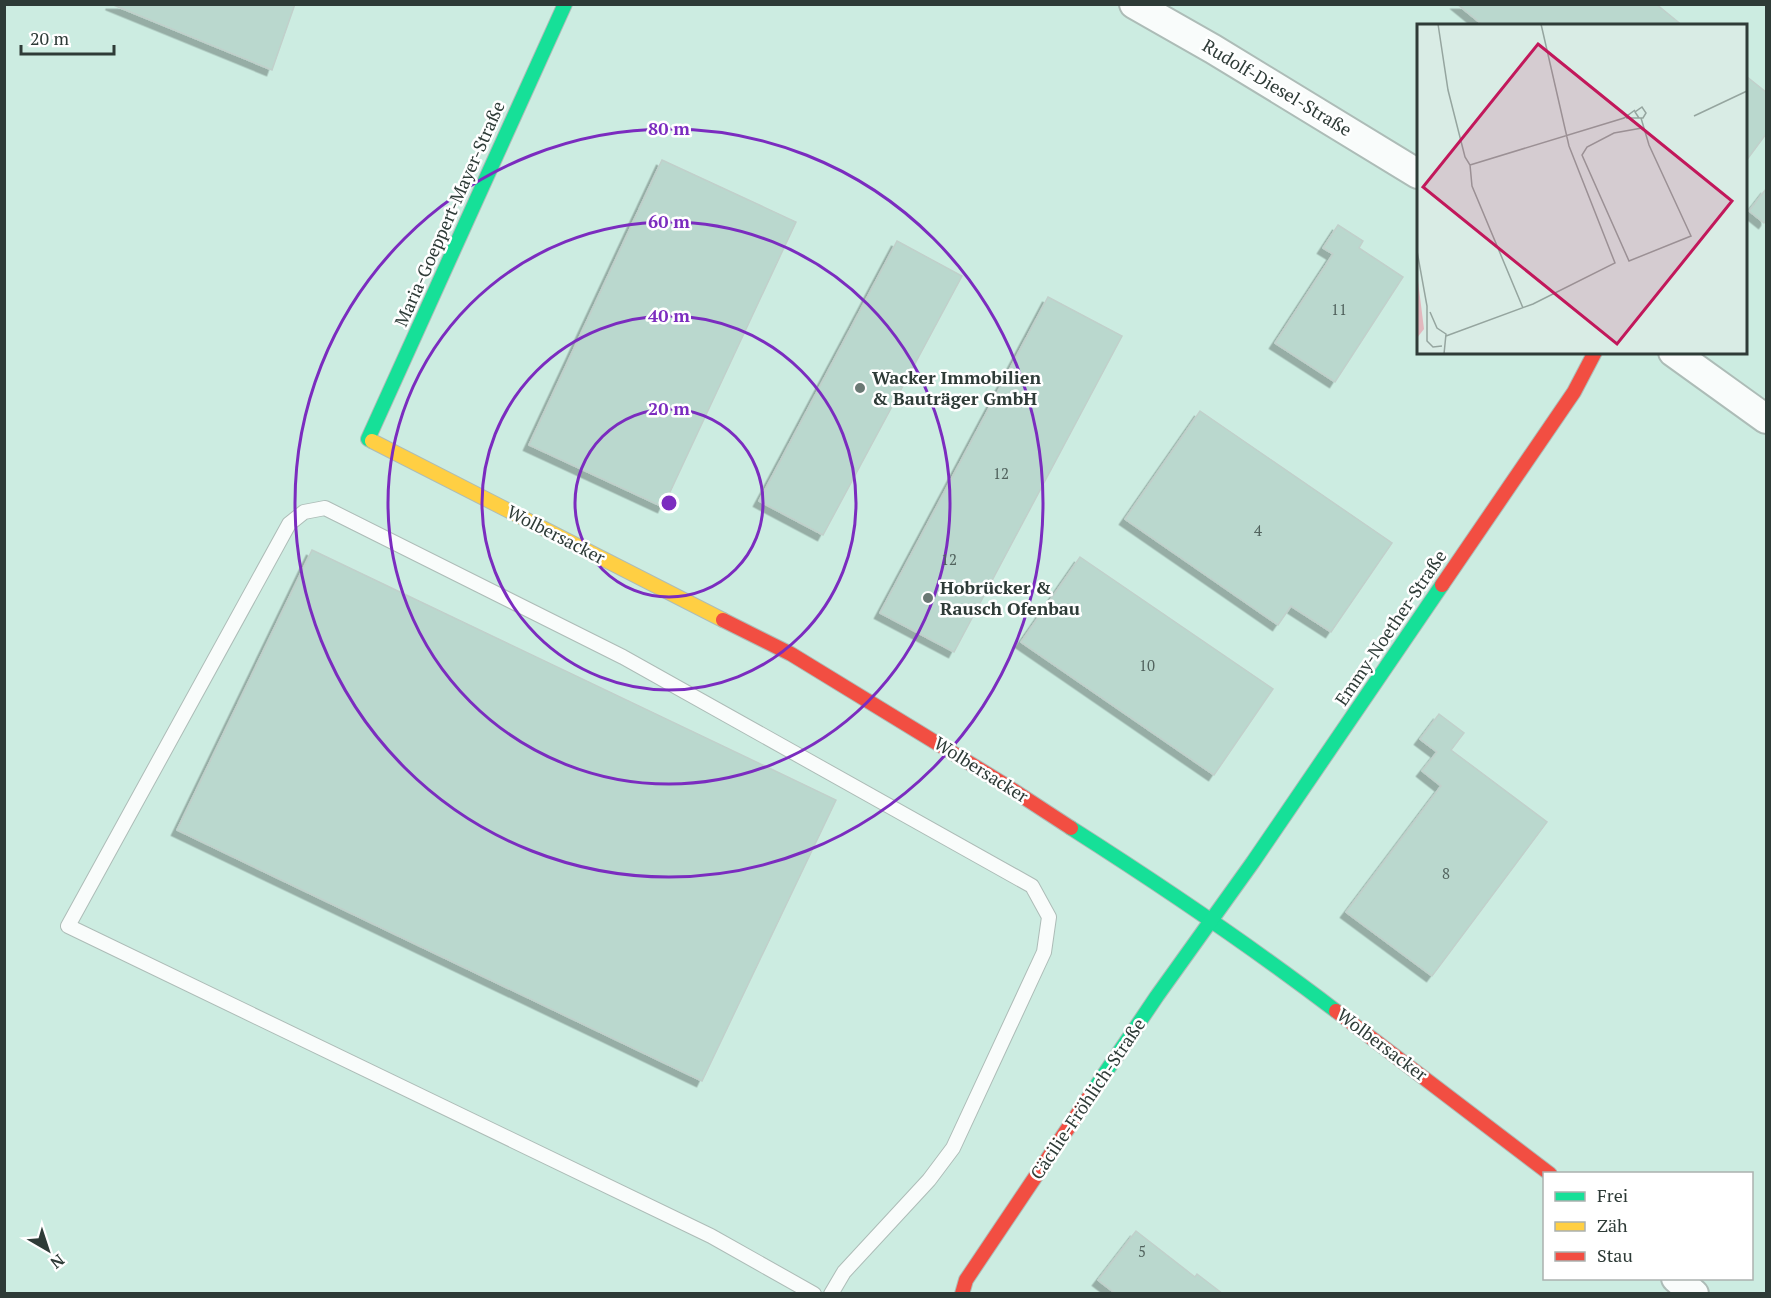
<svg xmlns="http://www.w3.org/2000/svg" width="1771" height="1298" font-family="'PT Serif',serif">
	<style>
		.built { fill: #ccece1; fill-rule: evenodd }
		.building { fill: #bad8ce; stroke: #c1d0cb; stroke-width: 1.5; filter: url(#shadow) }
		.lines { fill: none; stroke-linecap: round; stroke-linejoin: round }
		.lane-casing { stroke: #adbcb7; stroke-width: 16 }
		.street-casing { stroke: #adbcb7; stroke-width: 32 }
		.fast-casing { stroke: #adbcb7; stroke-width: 16 }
		.slow-casing { stroke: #adbcb7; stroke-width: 16 }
		.jam-casing { stroke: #adbcb7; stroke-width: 16 }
		.lane { stroke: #f9fcfb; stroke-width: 14 }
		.street { stroke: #f9fcfb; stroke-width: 28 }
		.fast { stroke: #16e098; stroke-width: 14 }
		.slow { stroke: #ffcf43; stroke-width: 14 }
		.jam { stroke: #f24e42; stroke-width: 14 }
		.ring { fill: none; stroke: #7b2cbf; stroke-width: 3 }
		.poi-dot { fill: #6a7974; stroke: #fff; stroke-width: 2 }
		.labels { text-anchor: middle; stroke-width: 5; stroke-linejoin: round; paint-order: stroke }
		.number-label { font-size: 15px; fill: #51625d }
		.street-label { font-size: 18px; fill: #2e3b37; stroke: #fff }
		.poi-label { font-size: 18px; font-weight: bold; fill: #2e3b37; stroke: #fff; text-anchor: start }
		.inset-road { fill: none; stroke: #95a59f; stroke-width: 1.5 }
		.view { fill: #c2185b; fill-opacity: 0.15; stroke: #c2185b; stroke-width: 3 }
		.inset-edge { fill: none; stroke: #2e3b37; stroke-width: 3 }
		.centre { fill: #7b2cbf; stroke: #fff; stroke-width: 3 }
		.ring-label { font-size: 18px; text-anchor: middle; font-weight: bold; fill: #7b2cbf; stroke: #fff; stroke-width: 5; stroke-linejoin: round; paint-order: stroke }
	</style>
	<defs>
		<filter id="shadow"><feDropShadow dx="-5.5" dy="5.5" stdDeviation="0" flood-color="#0004"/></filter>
	</defs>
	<rect width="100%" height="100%" fill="#d9ece5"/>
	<path class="built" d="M5 5H1766V1293H5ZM1418 26H1746V352H1418ZM1544 1174H1752V1278H1544Z"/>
	<g class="building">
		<path d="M111 4H295L272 70Z"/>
		<path d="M1457 4H1656L1683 26H1484Z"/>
		<path d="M1746 76 1766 92V134L1746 161Z"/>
		<path d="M662 160 796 222 663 507 529 445Z"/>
		<path d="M1766 189V220L1764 223 1749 211Z"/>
		<path d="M1338 225 1363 241 1359 248 1403 277 1335 382 1275 343 1333 254 1323 248Z"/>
		<path d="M897 241 962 276 823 535 759 501Z"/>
		<path d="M1048 297 1122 336 954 652 880 613Z"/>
		<path d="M1200 411 1392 543 1331 632 1291 606 1278 625 1125 519Z"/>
		<path d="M312 550 836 800 702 1081 177 830Z"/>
		<path d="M1080 557 1273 689 1214 775 1021 642Z"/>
		<path d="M1439 714 1464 733 1451 750 1547 822 1432 976 1346 912 1441 786 1422 771 1437 752 1420 739Z"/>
		<path d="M1136 1231 1195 1277 1197 1274 1223 1294H1116L1098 1280Z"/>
	</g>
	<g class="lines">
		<defs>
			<path id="lane" d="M814 1294 711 1236 68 926 289 524 304 512 325 508 623 657 1032 886 1049 917 1044 952 953 1148 929 1180 844 1272 831 1294"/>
			<g id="street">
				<path d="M1134 4 1213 49 1418 174"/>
				<path d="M1673 352 1766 419"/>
				<path d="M1676 1278 1694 1294"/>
			</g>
			<g id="fast">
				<path d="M372 441 368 439 565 4"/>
				<path d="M1071 828C1162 886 1251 946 1336 1011"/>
				<path d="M1093 1091 1157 996 1253 862 1442 585"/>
			</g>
			<path id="slow" d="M372 441 723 620"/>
			<g id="jam">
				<path d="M1442 585 1574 392 1595 352"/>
				<path d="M723 620 791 654 1002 783 1071 828"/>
				<path d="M1336 1011 1550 1174"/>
				<path d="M962 1294 966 1280 1093 1091"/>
			</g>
		</defs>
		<use href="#lane" class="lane-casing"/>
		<use href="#street" class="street-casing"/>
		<use href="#fast" class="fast-casing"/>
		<use href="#slow" class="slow-casing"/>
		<use href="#jam" class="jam-casing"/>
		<use href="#lane" class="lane"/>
		<use href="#street" class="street"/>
		<use href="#fast" class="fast"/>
		<use href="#slow" class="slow"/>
		<use href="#jam" class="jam"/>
	</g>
	<g class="ring">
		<circle cx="669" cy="503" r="94"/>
		<circle cx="669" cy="503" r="187"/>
		<circle cx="669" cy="503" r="281"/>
		<circle cx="669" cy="503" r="374"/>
	</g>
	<g class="poi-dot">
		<circle cx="860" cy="388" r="6"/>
		<circle cx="928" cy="598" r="6"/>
	</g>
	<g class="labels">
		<g class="number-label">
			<text x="1339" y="315">11</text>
			<text x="1001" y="479">12</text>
			<text x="1258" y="536">4</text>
			<text x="949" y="565">12</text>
			<text x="1147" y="671">10</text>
			<text x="1446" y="879">8</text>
			<text x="1142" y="1257">5</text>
		</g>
		<g class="street-label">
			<text transform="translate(1277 88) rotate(31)" y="6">Rudolf-Diesel-Straße</text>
			<text transform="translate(450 214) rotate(-66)" y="6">Maria-Goeppert-Mayer-Straße</text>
			<text transform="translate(556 535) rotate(27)" y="6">Wolbersacker</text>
			<text transform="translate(1391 628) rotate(-56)" y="6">Emmy-Noether-Straße</text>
			<text transform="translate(981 770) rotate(32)" y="6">Wolbersacker</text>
			<text transform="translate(1382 1045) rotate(37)" y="6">Wolbersacker</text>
			<text transform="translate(1088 1099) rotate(-56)" y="6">Cäcilie-Fröhlich-Straße</text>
		</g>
		<g class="poi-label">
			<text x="872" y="384">Wacker Immobilien<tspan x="872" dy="21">&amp; Bauträger GmbH</tspan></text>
			<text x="940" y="594">Hobrücker &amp;<tspan x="940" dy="21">Rausch Ofenbau</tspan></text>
		</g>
	</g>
	<g transform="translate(1417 24)">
		<rect width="330" height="330" fill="#d9ece5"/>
		<path d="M0 249 7 305 0 314Z" fill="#e2b8be"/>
		<path class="inset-road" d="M21 0 31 66 48 133 53 141 55 162 106 284M277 92 330 67M209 94H226L229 89 225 83 218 88 222 94M224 94 232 121 274 212 212 237 165 131 170 123 197 109 225 104M53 141 207 94 218 86M0 227 10 282V317L16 323 25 322M13 288 20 304 29 310 27 330M29 312 116 280 198 239 152 122 124 0"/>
		<path class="view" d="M121 20 315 177 200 320 6 163Z"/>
		<rect width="330" height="330" class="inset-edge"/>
	</g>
	<circle cx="669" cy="503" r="9" class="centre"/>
	<g class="ring-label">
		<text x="669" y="135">80 m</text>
		<text x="669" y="228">60 m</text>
		<text x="669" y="322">40 m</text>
		<text x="669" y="415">20 m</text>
	</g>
	<rect width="1771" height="1298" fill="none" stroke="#2e3b37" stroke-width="12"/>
	<rect x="1543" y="1172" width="210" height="108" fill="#ffffff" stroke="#abb1af" stroke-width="1.5"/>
	<rect x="1555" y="1192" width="30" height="9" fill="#16e098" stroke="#abb1af" stroke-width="1.5"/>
	<text x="1597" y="1202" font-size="18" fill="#2e3b37">Frei</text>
	<rect x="1555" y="1222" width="30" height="9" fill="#ffcf43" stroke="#abb1af" stroke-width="1.5"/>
	<text x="1597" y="1232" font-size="18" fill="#2e3b37">Zäh</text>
	<rect x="1555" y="1252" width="30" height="9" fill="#f24e42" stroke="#abb1af" stroke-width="1.5"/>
	<text x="1597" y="1262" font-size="18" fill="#2e3b37">Stau</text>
	<g transform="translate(48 1250) rotate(141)" stroke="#ffffff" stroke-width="4.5" paint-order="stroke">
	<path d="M0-4.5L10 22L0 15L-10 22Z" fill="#2e3b37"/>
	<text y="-9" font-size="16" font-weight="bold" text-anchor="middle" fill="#2e3b37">N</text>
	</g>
	<path d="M21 45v9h93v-9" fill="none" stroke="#2e3b37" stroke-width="3"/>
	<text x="30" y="45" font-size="18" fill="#2e3b37" stroke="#ffffff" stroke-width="4.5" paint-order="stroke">20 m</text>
</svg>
